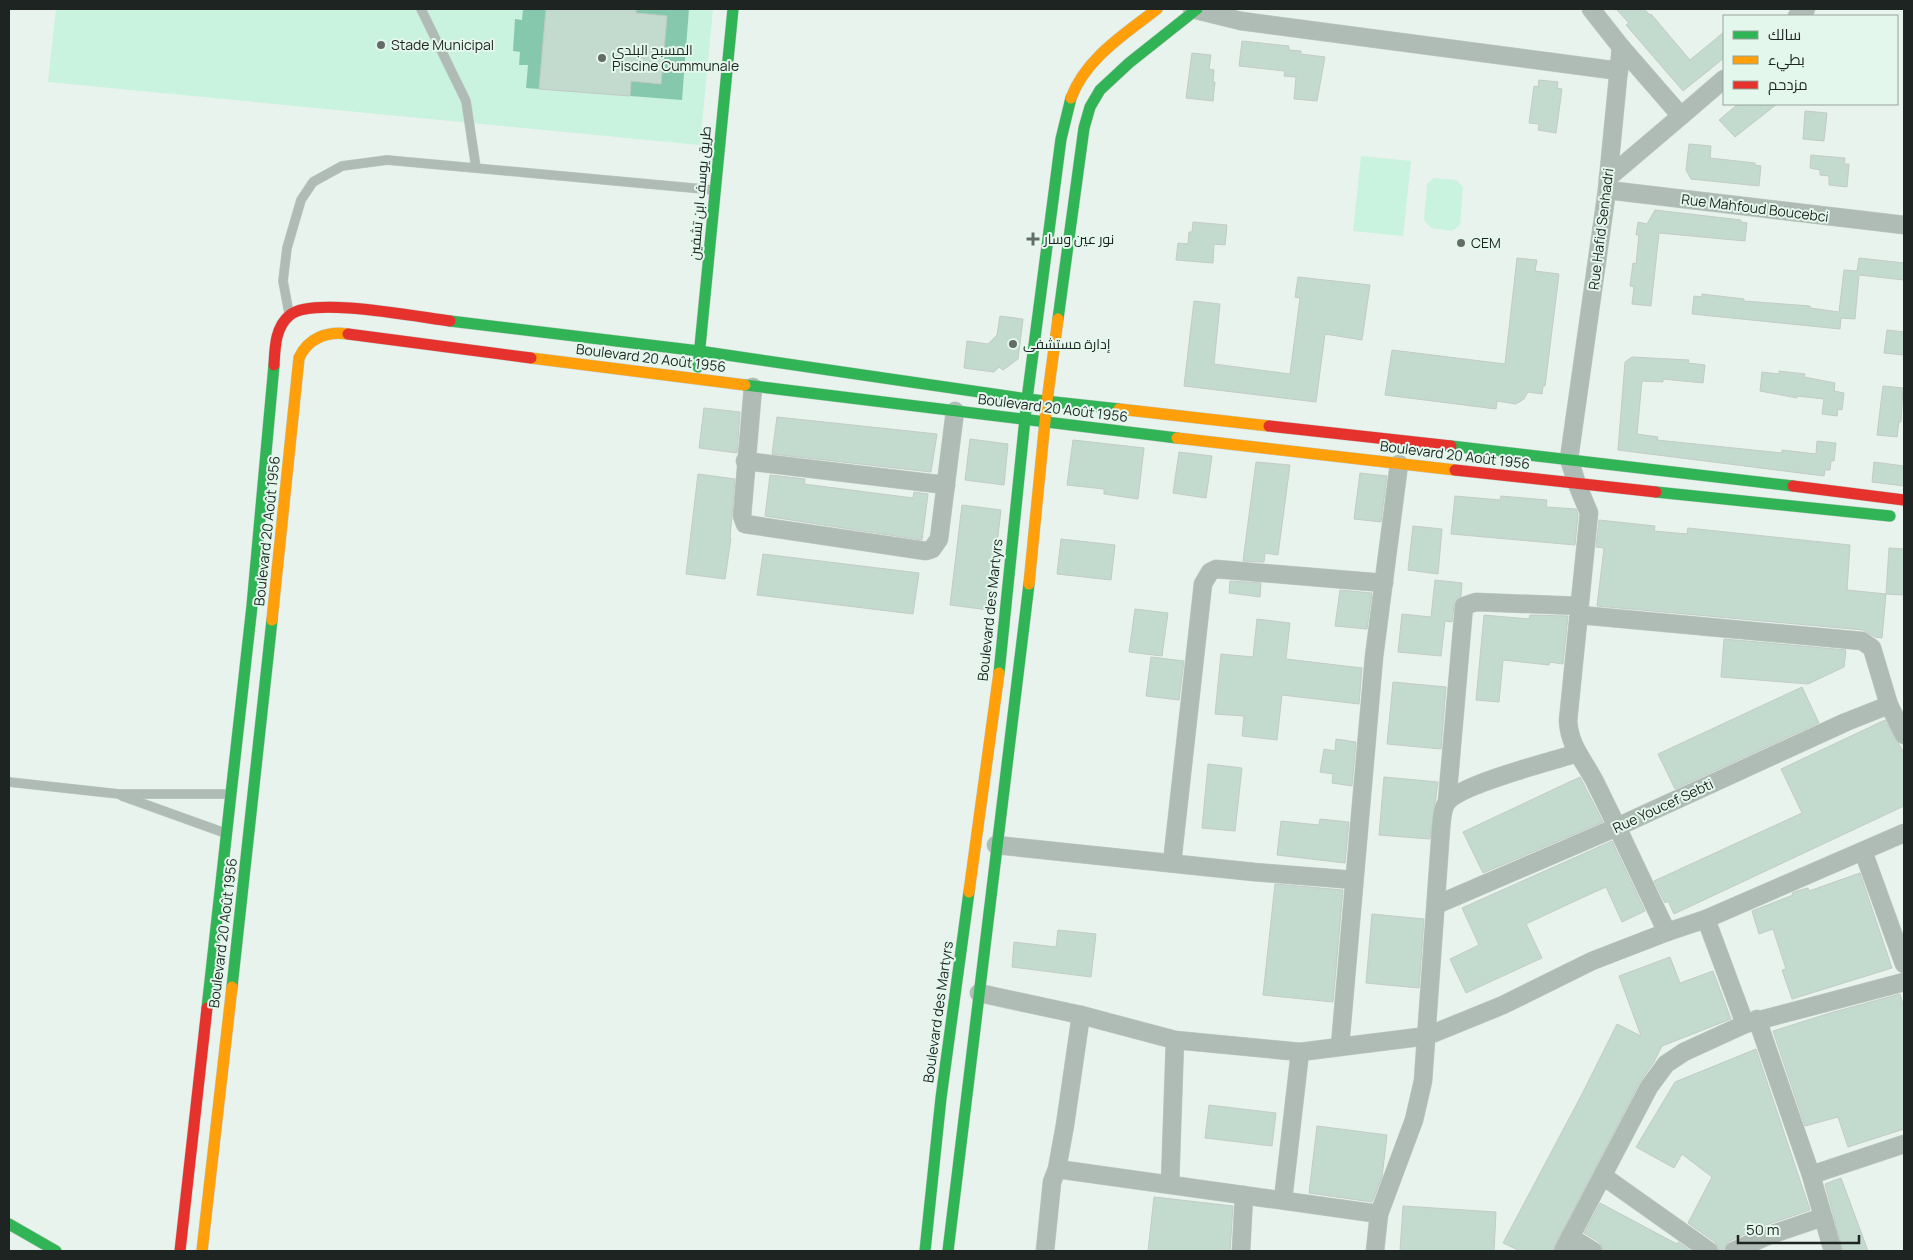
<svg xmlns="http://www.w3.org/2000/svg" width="1913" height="1260" font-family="Manrope,Cairo,sans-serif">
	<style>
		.green { fill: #c9f2df }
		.water { fill: #86c8ad }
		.building { fill: #c3dacf; stroke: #c3cbc7 }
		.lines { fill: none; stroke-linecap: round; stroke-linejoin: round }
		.lane-casing { stroke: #c4cdc8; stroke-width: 10 }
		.street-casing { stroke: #c4cdc8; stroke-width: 19 }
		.fast-casing { stroke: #c4cdc8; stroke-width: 12 }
		.slow-casing { stroke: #c4cdc8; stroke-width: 12 }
		.jam-casing { stroke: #c4cdc8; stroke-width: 12 }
		.lane { stroke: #afbcb6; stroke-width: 9 }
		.street { stroke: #afbcb6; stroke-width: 18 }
		.fast { stroke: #30b455; stroke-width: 11 }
		.slow { stroke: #ff9f0a; stroke-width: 11 }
		.jam { stroke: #e5322d; stroke-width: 11 }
		.poi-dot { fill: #646c68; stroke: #e4f7ed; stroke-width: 2 }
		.labels { text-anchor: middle; stroke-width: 4; stroke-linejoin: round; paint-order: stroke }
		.poi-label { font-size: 14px; fill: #1d2421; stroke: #e4f7ed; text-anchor: start }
		.street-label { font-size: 14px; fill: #1d2421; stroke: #e4f7ed }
	</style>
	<rect width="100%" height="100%" fill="#e8f3ed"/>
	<g class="green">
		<path d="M56 9H713L700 145 48 82Z"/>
		<path d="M1361 156 1411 161 1403 236 1353 231Z"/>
		<path d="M1434 178 1456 180 1463 187 1460 225 1452 231 1431 228 1424 220 1427 184Z"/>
	</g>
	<path class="water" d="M523 9H689L682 100 526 88 528 65H519L520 52 513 51 515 19 522 20Z"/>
	<g class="building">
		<path d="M546 9H636V13L667 16 661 84 631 81 630 96 539 89Z"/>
		<path d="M1616 9H1644L1650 15 1651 14 1690 60 1724 32V58L1683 91 1626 25 1629 23Z"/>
		<path d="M1242 41 1289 46V50L1301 51V54L1325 57 1317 101 1294 99 1296 77 1284 76 1285 71 1239 66Z"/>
		<path d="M1192 53 1211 55 1209 69 1214 70 1213 82H1215L1213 101 1186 98Z"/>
		<path d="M1539 80 1558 82 1557 88 1562 89 1556 133 1538 130 1539 124 1529 123 1534 86 1538 87Z"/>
		<path d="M1738 104H1777L1735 137 1719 120Z"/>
		<path d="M1805 111 1827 113 1824 141 1803 139Z"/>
		<path d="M1689 144 1711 146 1710 158 1755 163V165L1761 166 1759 186 1691 179 1686 170Z"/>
		<path d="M1811 155 1845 158 1844 164H1849L1847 187 1829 185V176L1820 175V170L1810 168Z"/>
		<path d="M1655 210 1741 220V222L1747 223 1745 241 1659 233 1651 306 1632 304 1634 287 1630 286 1633 263 1636 264 1639 235H1636L1638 222 1647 224Z"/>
		<path d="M1193 222 1227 225 1225 245 1214 244 1213 263 1176 260 1178 243 1188 244 1189 232H1192Z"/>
		<path d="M1517 258 1537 260 1535 271 1559 274 1545 386H1543L1542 394 1528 392 1524 399 1516 404 1497 401 1496 409 1385 395 1392 350 1505 364Z"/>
		<path d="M1859 258 1904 263V280L1859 275 1855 319 1841 318 1840 329 1692 314 1694 296 1702 297V294L1744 299V301L1810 306V308L1839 312 1844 270 1857 271Z"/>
		<path d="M1298 277 1370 285 1362 340 1325 334 1316 402 1184 386 1194 301 1220 304 1214 364 1290 374 1300 298 1295 297Z"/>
		<path d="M1000 316 1023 319 1018 359 1003 370 999 367 994 372 964 368 967 341 988 344 997 335Z"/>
		<path d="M1887 330 1904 332V355L1884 353Z"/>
		<path d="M1632 357 1689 360 1688 363 1705 365 1703 383 1663 379V382L1642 381 1637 434 1658 437 1657 440 1782 453V450L1816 454 1817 441 1836 443 1834 461H1831L1830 470H1825L1824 476 1618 450 1625 362Z"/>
		<path d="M1779 371 1805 374 1804 377 1835 383 1834 391 1844 393 1842 410 1838 409 1837 416 1822 414 1824 399 1797 396V398L1760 391 1762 372 1779 374Z"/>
		<path d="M1883 386 1903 388 1901 422H1899L1897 437 1877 435Z"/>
		<path d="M704 408 740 412 737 453 699 448Z"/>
		<path d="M777 417 937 434 931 472 772 454Z"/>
		<path d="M970 439 1008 444 1004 485 965 480Z"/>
		<path d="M1073 440 1144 448 1138 499 1104 494V489L1067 485Z"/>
		<path d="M1179 452 1212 456 1206 498 1173 493Z"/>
		<path d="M1256 462 1290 465 1278 555 1265 553 1264 562 1243 561Z"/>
		<path d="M1874 462 1904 466V486L1872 482Z"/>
		<path d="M1360 473 1387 476 1381 522 1354 519Z"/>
		<path d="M698 474 735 479 730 538H731L725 579 686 574Z"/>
		<path d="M770 475 805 479 804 484 913 498 914 492 928 494 922 540 765 516Z"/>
		<path d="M1455 496 1500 500 1501 496 1547 500 1546 507 1576 509 1578 515 1575 545 1451 534Z"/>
		<path d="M962 505 1001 510 989 610 950 605Z"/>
		<path d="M1599 520 1655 526 1654 531 1687 534 1688 528 1850 545 1847 590 1886 594 1882 638 1875 637 1863 630 1597 606 1604 548 1596 547Z"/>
		<path d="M1413 526 1442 529 1438 574 1408 570Z"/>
		<path d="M1061 539 1115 545 1111 580 1057 574Z"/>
		<path d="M1889 548 1904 549V595L1886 594Z"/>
		<path d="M763 554 919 573 913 614 757 595Z"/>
		<path d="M1435 580 1462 583 1461 596 1454 605 1452 622 1445 621 1441 656 1398 652 1402 614 1431 617Z"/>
		<path d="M1230 581 1261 583 1260 597 1229 593Z"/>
		<path d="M1340 590 1372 593 1367 629 1335 626Z"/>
		<path d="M1135 609 1168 613 1162 656 1129 652Z"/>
		<path d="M1484 615 1529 619 1530 615 1568 616 1563 664 1550 662 1549 665 1503 660 1499 702 1476 700Z"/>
		<path d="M1257 619 1290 623 1286 659 1362 668 1359 704 1282 695 1277 740 1242 736 1244 716 1215 714 1221 654 1253 657Z"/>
		<path d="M1724 639 1846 650 1844 667 1808 684 1721 677Z"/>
		<path d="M1151 657 1184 661 1179 700 1146 696Z"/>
		<path d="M1393 682 1446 687 1441 749 1387 744Z"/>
		<path d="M1802 687 1819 723 1675 789 1658 754Z"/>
		<path d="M1885 720 1904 753V806L1674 914 1668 901 1665 903 1654 881 1802 813 1781 769Z"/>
		<path d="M1336 739 1356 742 1352 786 1332 783 1333 774 1320 772 1324 749 1335 751Z"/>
		<path d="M1208 764 1242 768 1235 831 1202 828Z"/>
		<path d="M1384 777 1438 782 1430 839 1379 835Z"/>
		<path d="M1580 777 1603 822 1483 873 1463 832Z"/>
		<path d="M1320 819 1349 822 1345 863 1277 855 1281 821 1319 825Z"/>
		<path d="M1612 841 1645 911 1622 922 1606 887 1575 901 1526 924 1542 958 1466 993 1450 959 1479 945 1462 908Z"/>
		<path d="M1860 873 1892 968 1792 999 1782 970 1786 969 1773 929 1759 934 1752 911 1793 895 1792 893 1797 891 1808 888 1809 891Z"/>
		<path d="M1275 884 1343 890 1333 1002 1263 995Z"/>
		<path d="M1372 914 1424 919 1419 988 1366 983Z"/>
		<path d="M1058 930 1096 934 1091 977 1012 967 1014 942 1056 947Z"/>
		<path d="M1670 957 1680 983 1713 971 1731 1019 1662 1046 1654 1062 1640 1082 1552 1251H1520L1503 1243 1581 1096 1617 1024 1641 1036 1619 976Z"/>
		<path d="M1900 994 1904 1008V1129L1848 1147 1838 1117 1805 1126 1773 1031 1830 1013Z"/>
		<path d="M1756 1049 1810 1210 1763 1226 1730 1241 1723 1250 1720 1251 1715 1242 1688 1223 1712 1177 1682 1154 1674 1168 1636 1147 1675 1082Z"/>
		<path d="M1209 1105 1276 1113 1272 1146 1205 1138Z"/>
		<path d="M1317 1126 1387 1135 1382 1177 1372 1202 1309 1193Z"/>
		<path d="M1841 1178 1868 1251H1843L1825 1184Z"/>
		<path d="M1154 1197 1233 1206 1230 1251H1148Z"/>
		<path d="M1600 1203 1677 1244 1678 1242 1691 1251H1604L1599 1242 1584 1233Z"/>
		<path d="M1403 1206 1496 1212 1494 1251H1400Z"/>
	</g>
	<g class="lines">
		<defs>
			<g id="lane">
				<path d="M421 9 466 101 476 168"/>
				<path d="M289 313 283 281 287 248 301 200 313 182 342 166 387 160 714 190"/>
				<path d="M9 782 119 794H229"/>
				<path d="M122 796 225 833"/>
			</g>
			<g id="street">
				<path d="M1192 9 1241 21 1619 71"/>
				<path d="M1591 9 1621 47 1607 190 1569 459 1577 484 1589 513 1568 721C1570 749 1586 762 1597 786 1621 834 1643 883 1667 932"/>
				<path d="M1797 16 1806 9"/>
				<path d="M1621 47 1681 116 1724 79"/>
				<path d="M1608 178 1681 116"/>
				<path d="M1607 190 1904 225"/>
				<path d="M753 387 742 516 745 524 926 551 932 549 939 539 955 411"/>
				<path d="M745 461 946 485"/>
				<path d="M1580 615 1862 641 1872 648 1889 705 1904 735"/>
				<path d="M1447 802 1464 606 1476 602 1579 606"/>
				<path d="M996 845 1254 872 1354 880"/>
				<path d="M1863 851 1904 964"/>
				<path d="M1172 863 1203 584 1210 572 1216 569 1384 583"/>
				<path d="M1436 905 1617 827 1846 722 1889 705"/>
				<path d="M1706 919 1745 1024 1904 982"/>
				<path d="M979 993 1081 1015 1175 1040 1300 1052 1427 1036 1503 1005 1592 961 1667 932 1706 919 1904 833"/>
				<path d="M1757 1019 1811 1175 1833 1251"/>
				<path d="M1340 1046 1374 657 1399 464"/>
				<path d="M1057 1169 1379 1214"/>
				<path d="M1811 1175 1904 1144"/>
				<path d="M1603 1176 1709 1251"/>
				<path d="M1170 1184 1175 1040"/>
				<path d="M1283 1200 1300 1052"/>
				<path d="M1570 1237 1593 1251"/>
				<path d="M1045 1251 1052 1182 1057 1169 1065 1125 1081 1015"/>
				<path d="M1241 1251 1244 1195"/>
				<path d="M1375 1251 1379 1214 1414 1120 1423 1081 1441 828C1442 819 1442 809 1447 802 1461 784 1552 761 1578 753"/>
				<path d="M1563 1251 1649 1087 1666 1064 1684 1052 1745 1024"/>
				<path d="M1734 1251 1767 1236 1823 1217"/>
			</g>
			<g id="fast">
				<path d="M1058 319 1084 128 1090 107 1100 90 1129 63 1197 9"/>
				<path d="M450 321 699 351 1027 399 1119 409"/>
				<path d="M698 367 733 9"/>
				<path d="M745 385 1177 438"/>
				<path d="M1451 446 1793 486"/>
				<path d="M1656 492 1890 516"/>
				<path d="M999 673 1027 399 1061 139 1071 98"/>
				<path d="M232 987 272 620"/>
				<path d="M207 1008 252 606 274 365"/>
				<path d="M9 1224 56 1251"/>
				<path d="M925 1251 941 1098 969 892"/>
				<path d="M948 1251 1029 584"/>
			</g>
			<g id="slow">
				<path d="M1071 98C1086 58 1125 34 1157 9"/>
				<path d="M531 358 745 385"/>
				<path d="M1119 409 1269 426"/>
				<path d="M1177 438 1455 470"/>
				<path d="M1029 584 1047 401 1058 319"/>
				<path d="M272 620 299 358C308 338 327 331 348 334"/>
				<path d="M969 892 999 673"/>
				<path d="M202 1251 232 987"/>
			</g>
			<g id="jam">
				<path d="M348 334 531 358"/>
				<path d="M274 365C275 348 275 327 290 315 312 296 418 317 450 321"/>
				<path d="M1269 426 1451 446"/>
				<path d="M1455 470 1656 492"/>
				<path d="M1793 486 1904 500"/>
				<path d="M180 1251 207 1008"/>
			</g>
		</defs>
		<use href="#lane" class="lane-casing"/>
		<use href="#street" class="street-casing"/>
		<use href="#fast" class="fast-casing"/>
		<use href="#slow" class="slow-casing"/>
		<use href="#jam" class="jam-casing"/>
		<use href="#lane" class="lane"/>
		<use href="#street" class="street"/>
		<use href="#fast" class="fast"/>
		<use href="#slow" class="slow"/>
		<use href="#jam" class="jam"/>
	</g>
	<g class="poi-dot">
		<circle cx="381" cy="45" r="5"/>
		<circle cx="602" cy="58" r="5"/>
		<path d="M1030.5 231.5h5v5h5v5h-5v5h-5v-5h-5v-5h5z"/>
		<circle cx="1461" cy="243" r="5"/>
		<circle cx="1013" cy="344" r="5"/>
	</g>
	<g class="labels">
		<g class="poi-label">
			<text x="391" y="50">Stade Municipal</text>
			<text x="612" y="55">المسبح البلدي<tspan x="612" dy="16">Piscine Cummunale</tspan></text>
			<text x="1044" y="244">نور عين وسار</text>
			<text x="1471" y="248">CEM</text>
			<text x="1023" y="349">إدارة مستشفى</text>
		</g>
		<g class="street-label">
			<text transform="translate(700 193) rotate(-85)" y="5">طريق يوسف ابن تشفين</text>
			<text transform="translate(1755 208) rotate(7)" y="5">Rue Mahfoud Boucebci</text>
			<text transform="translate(1601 229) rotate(-83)" y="5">Rue Hafid Senhadri</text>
			<text transform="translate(651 358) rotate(7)" y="5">Boulevard 20 Août 1956</text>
			<text transform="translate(1053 408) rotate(7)" y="5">Boulevard 20 Août 1956</text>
			<text transform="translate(1455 455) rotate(7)" y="5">Boulevard 20 Août 1956</text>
			<text transform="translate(267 531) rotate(-84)" y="5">Boulevard 20 Août 1956</text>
			<text transform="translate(990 610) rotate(-84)" y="5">Boulevard des Martyrs</text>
			<text transform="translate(1663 806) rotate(-25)" y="5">Rue Youcef Sebti</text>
			<text transform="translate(223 933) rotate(-83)" y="5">Boulevard 20 Août 1956</text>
			<text transform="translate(938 1012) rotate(-82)" y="5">Boulevard des Martyrs</text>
		</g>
	</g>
	<rect width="1913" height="1260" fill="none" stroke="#1d2421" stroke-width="20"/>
	<rect x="1723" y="15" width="175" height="90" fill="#e4f7ed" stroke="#94a39b"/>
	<rect x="1733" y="31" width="25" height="8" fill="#30b455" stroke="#94a39b"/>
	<text x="1768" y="40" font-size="15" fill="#1d2421">سالك</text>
	<rect x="1733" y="56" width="25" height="8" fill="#ff9f0a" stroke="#94a39b"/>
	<text x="1768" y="65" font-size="15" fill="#1d2421">بطيء</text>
	<rect x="1733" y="81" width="25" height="8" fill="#e5322d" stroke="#94a39b"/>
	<text x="1768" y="90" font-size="15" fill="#1d2421">مزدحم</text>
	<path d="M1738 1235v8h121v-8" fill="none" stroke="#1d2421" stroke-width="2.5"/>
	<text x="1746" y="1235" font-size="15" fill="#1d2421" stroke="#e4f7ed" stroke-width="4" paint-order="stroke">50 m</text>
</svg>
